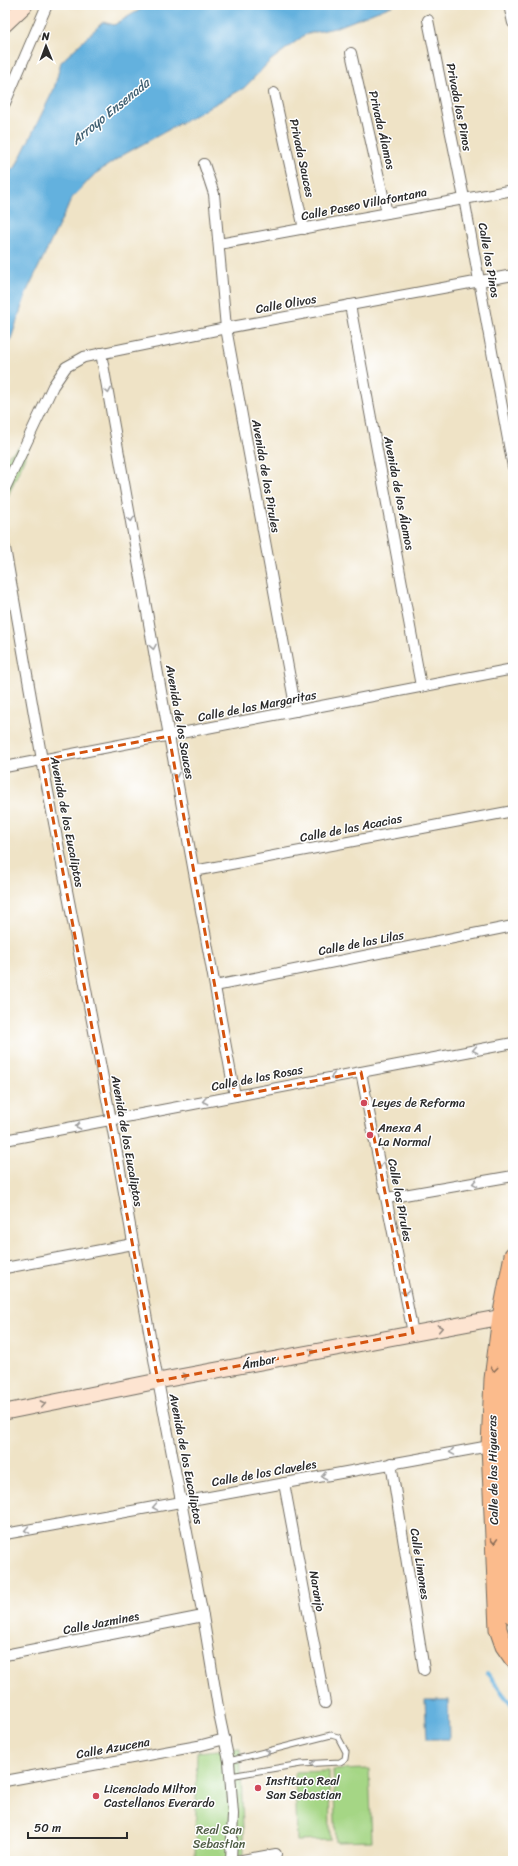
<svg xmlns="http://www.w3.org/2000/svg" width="518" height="1866" font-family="Sriracha,sans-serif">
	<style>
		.green { fill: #a5d685; stroke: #688058 }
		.water { fill: #64b1de; stroke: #486e84 }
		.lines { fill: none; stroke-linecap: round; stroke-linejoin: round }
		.stream { stroke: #64b1de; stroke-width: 4 }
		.lane-casing { stroke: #706b61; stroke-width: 7 }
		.street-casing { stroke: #706b61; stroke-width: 12 }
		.secondary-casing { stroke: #706b61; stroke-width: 17 }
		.primary-casing { stroke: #706b61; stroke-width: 19 }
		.lane { stroke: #fff; stroke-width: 5 }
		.street { stroke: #fff; stroke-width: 10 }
		.secondary { stroke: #fde4d1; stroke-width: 15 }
		.primary { stroke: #fbbb8c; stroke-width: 17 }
		.oneway { stroke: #a0a0a0 }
		.oneway2 { stroke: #94887e }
		.oneway3 { stroke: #896c57 }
		.marked { fill: none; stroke: #d5540f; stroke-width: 3; stroke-dasharray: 8 5; stroke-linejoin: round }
		.poi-dot { fill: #d1495b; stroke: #fff; stroke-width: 1.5 }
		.labels { text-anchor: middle; stroke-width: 3; stroke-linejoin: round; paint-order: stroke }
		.street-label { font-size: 12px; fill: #2b2b2b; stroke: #fff }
		.poi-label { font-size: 12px; fill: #2b2b2b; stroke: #fff; text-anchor: start }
		.park-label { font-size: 12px; fill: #505e46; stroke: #fff }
		.water-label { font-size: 13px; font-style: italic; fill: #426173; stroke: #fff }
	</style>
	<rect width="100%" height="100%" fill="#fff"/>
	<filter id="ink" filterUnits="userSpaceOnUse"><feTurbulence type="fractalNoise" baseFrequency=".025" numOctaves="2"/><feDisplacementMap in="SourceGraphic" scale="8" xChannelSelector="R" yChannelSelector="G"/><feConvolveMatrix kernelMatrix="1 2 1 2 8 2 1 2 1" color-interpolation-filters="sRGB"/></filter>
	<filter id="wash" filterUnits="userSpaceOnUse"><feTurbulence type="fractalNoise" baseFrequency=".012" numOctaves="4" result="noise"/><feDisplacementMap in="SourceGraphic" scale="16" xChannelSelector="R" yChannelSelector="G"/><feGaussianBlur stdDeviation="0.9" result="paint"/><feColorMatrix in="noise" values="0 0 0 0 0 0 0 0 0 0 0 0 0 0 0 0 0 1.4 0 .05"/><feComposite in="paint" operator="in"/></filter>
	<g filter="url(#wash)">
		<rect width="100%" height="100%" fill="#efe3c6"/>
		<g class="green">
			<path d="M34 436 5 503V458Z"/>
			<path d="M240 1748 244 1854 221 1861H195L197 1752Z"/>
			<path d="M369 1769 372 1841 336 1842 333 1770Z"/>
			<path d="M329 1771 330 1840 297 1841 295 1772Z"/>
		</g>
		<g class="water">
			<path d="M148 5H394L335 28 306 34 270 61 244 88 123 155 95 174 72 198 27 291 5 357V173L15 168 54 89 61 62 103 22 114 25Z"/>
			<path d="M425 1700H448L449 1739H427Z"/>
		</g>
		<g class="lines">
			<g class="stream">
				<path d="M487 1673 513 1707"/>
				<path d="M513 1723V1726"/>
			</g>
		</g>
	</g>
	<g filter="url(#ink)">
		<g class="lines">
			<defs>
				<path id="lane" d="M229 1761 331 1735 338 1737 346 1752 345 1759 340 1762 301 1764 230 1776"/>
				<g id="street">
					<path d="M509 5 513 23"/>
					<path d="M428 20 464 198 513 467"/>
					<path d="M351 53 387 213"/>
					<path d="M274 93 304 229"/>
					<path d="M5 103 47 5"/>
					<path d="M204 164 214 194 226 328 296 711"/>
					<path d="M219 244 513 190"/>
					<path d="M350 305 421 686"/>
					<path d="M101 353 169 736 235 1096"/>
					<path d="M5 488 53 386 66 367 84 357 226 328 513 275"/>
					<path d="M5 548 42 760 111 1120 158 1381 203 1616 220 1719 229 1761 233 1814 231 1861"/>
					<path d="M5 767 513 669"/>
					<path d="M194 871 513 811"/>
					<path d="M215 986 513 926"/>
					<path d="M361 1072 413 1333"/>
					<path d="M5 1140 513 1043"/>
					<path d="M387 1198 513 1176"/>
					<path d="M5 1268 133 1244"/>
					<path d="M391 1463 424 1670"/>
					<path d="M284 1483 325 1703"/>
					<path d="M5 1534 495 1445"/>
					<path d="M5 1655 203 1616"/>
					<path d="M5 1781 198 1746 225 1739"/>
					<path d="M237 1861 276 1854"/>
				</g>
				<g id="secondary">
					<path d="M5 24 25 5"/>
					<path d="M5 1412 158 1381 513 1315"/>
				</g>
				<g id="primary">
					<path d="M513 1255 501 1317 493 1379 490 1446 498 1629 504 1646 513 1659"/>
					<path d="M513 1320 508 1357 505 1445 513 1616"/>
				</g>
			</defs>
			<use href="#lane" class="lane-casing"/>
			<use href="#street" class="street-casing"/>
			<use href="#secondary" class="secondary-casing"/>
			<use href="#primary" class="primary-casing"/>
			<use href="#lane" class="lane"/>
			<use href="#street" class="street"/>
			<use href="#secondary" class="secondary"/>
			<use href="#primary" class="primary"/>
		</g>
		<defs><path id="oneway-chevron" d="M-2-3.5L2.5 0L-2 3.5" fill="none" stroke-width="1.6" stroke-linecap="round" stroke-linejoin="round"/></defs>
		<g class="oneway">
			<use href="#oneway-chevron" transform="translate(108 391) rotate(80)"/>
			<use href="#oneway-chevron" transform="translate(131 519) rotate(80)"/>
			<use href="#oneway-chevron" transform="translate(153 647) rotate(80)"/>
			<use href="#oneway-chevron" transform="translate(176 775) rotate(79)"/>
			<use href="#oneway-chevron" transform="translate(475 1050) rotate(169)"/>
			<use href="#oneway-chevron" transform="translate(333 1077) rotate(169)"/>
			<use href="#oneway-chevron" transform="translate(205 1101) rotate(169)"/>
			<use href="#oneway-chevron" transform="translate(78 1126) rotate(169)"/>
			<use href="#oneway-chevron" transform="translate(380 1165) rotate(78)"/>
			<use href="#oneway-chevron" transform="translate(475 1183) rotate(170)"/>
			<use href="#oneway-chevron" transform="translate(405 1293) rotate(79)"/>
			<use href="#oneway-chevron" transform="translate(452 1452) rotate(170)"/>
			<use href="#oneway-chevron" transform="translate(324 1476) rotate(169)"/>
			<use href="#oneway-chevron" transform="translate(155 1507) rotate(170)"/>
			<use href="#oneway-chevron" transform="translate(27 1530) rotate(170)"/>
			<use href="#oneway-chevron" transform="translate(267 1752) rotate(-14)"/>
			<use href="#oneway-chevron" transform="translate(313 1764) rotate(178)"/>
		</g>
		<g class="oneway2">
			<use href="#oneway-chevron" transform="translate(440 1328) rotate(-11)"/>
			<use href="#oneway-chevron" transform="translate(312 1352) rotate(-11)"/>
			<use href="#oneway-chevron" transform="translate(185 1376) rotate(-11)"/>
			<use href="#oneway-chevron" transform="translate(43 1404) rotate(-11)"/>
		</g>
		<g class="oneway3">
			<use href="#oneway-chevron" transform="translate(494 1369) rotate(97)"/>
			<use href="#oneway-chevron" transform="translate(494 1541) rotate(88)"/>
		</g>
	</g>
	<path class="marked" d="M169 736 235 1096 361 1072 413 1333 158 1381 42 760Z"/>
	<g class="poi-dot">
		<circle cx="364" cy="1103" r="4"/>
		<circle cx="370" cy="1135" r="4"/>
		<circle cx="258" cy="1788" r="4"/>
		<circle cx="96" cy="1796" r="4"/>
	</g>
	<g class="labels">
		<g class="street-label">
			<text transform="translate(459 107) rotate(79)" y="4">Privada los Pinos</text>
			<text transform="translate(382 130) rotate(77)" y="4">Privada Álamos</text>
			<text transform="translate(302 158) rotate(78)" y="4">Privada Sauces</text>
			<text transform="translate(364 204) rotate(-11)" y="4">Calle Paseo Villafontana</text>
			<text transform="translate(489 260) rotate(80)" y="4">Calle los Pinos</text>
			<text transform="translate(286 304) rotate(-10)" y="4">Calle Olivos</text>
			<text transform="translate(266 476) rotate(80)" y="4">Avenida de los Pirules</text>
			<text transform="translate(399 493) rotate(79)" y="4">Avenida de los Álamos</text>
			<text transform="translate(257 706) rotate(-11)" y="4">Calle de las Margaritas</text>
			<text transform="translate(180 722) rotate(80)" y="4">Avenida de los Sauces</text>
			<text transform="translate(67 822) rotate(79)" y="4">Avenida de los Eucaliptos</text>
			<text transform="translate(351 828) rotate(-11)" y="4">Calle de las Acacias</text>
			<text transform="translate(361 943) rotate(-11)" y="4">Calle de las Lilas</text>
			<text transform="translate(257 1078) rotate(-11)" y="4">Calle de las Rosas</text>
			<text transform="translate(127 1141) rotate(80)" y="4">Avenida de los Eucaliptos</text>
			<text transform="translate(400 1200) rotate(79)" y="4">Calle los Pirules</text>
			<text transform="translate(259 1362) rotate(-11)" y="4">Ámbar</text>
			<text transform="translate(186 1459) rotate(79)" y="4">Avenida de los Eucaliptos</text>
			<text transform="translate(493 1470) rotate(-91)" y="4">Calle de las Higueras</text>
			<text transform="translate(264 1473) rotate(-10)" y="4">Calle de los Claveles</text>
			<text transform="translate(420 1564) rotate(81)" y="4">Calle Limones</text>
			<text transform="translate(317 1591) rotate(80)" y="4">Naranjo</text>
			<text transform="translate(101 1623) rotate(-11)" y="4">Calle Jazmines</text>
			<text transform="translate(113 1748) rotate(-10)" y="4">Calle Azucena</text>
		</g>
		<g class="poi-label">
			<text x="372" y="1107">Leyes de Reforma</text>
			<text x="378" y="1132">Anexa A<tspan x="378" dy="14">La Normal</tspan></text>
			<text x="266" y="1785">Instituto Real<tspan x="266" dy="14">San Sebastian</tspan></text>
			<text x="104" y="1793">Licenciado Milton<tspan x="104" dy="14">Castellanos Everardo</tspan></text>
		</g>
		<g class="park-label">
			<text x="219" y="1834">Real San<tspan x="219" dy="14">Sebastian</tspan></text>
		</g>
		<g class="water-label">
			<text transform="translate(110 111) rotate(-39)" y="5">Arroyo Ensenada</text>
		</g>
	</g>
	<rect width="518" height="1866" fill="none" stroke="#fff" stroke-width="20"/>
	<g transform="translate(46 46) rotate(359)" stroke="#ffffff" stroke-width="3" paint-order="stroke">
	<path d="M0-3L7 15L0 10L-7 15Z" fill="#2b2b2b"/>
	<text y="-6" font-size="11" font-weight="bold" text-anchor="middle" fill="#2b2b2b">N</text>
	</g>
	<path d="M28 1832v6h99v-6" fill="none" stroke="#2b2b2b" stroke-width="2"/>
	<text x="34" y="1832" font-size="12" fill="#2b2b2b" stroke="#ffffff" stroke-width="3" paint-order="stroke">50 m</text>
</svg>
